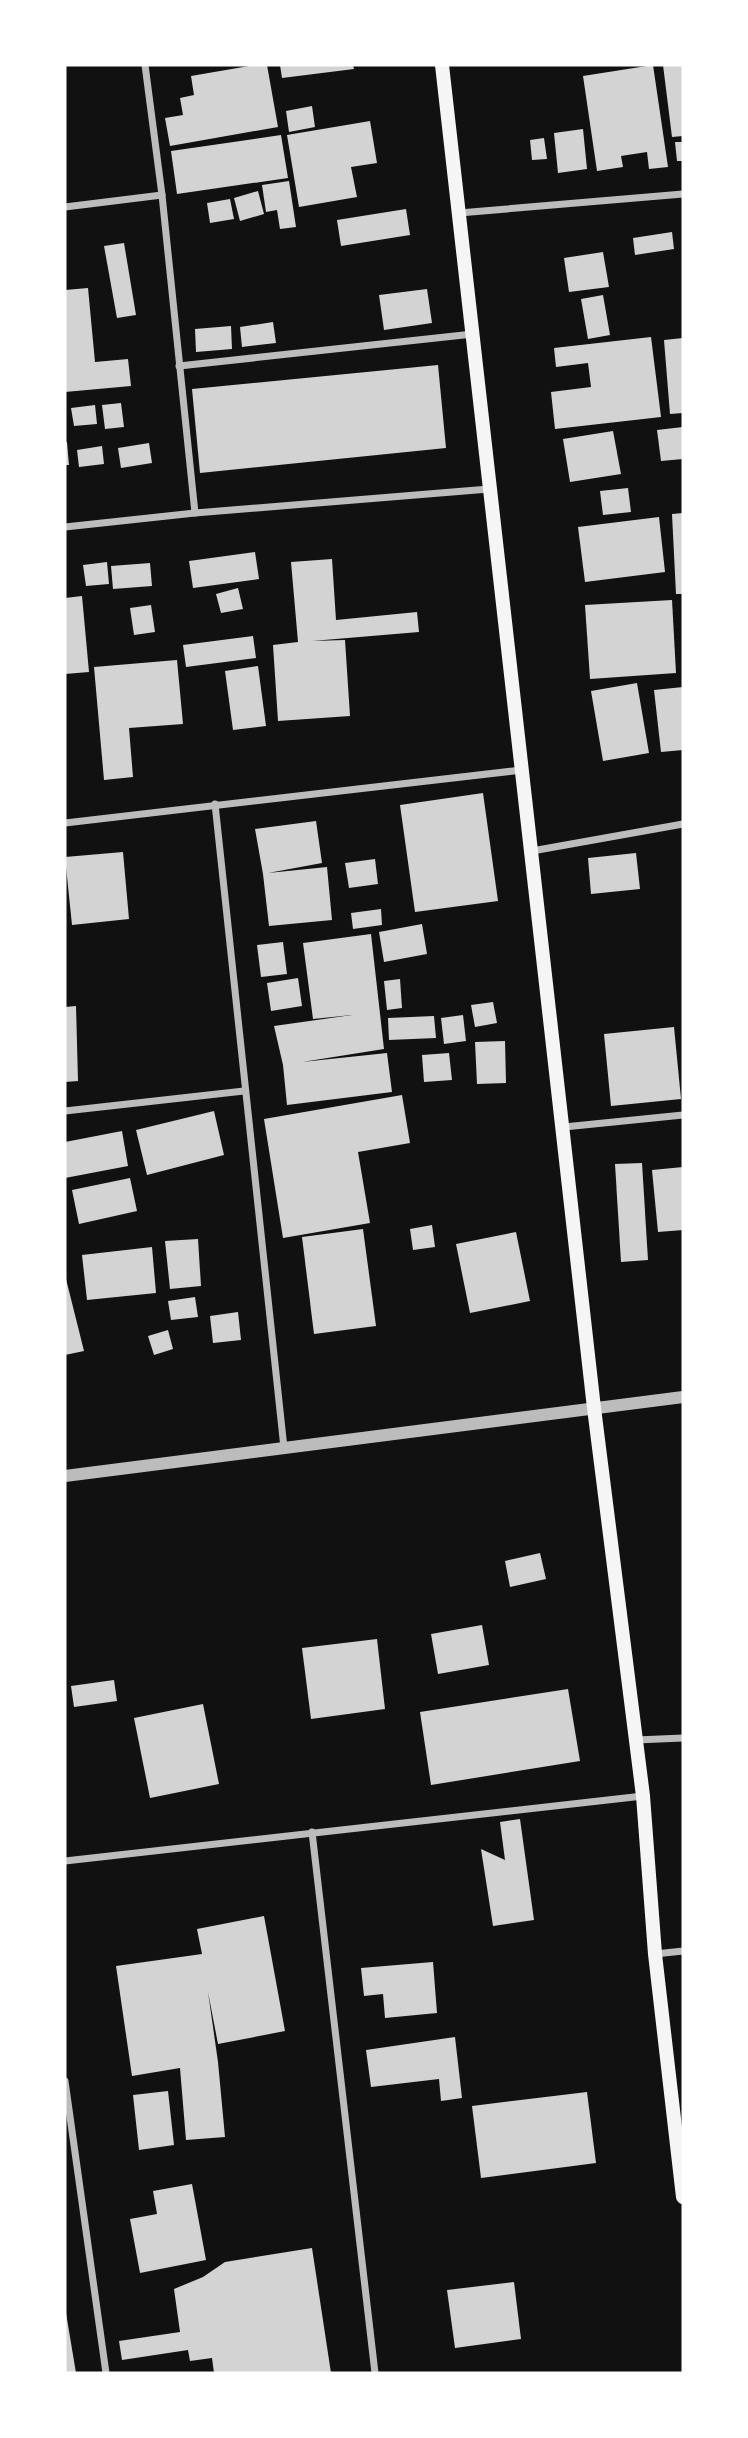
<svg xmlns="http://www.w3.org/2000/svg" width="748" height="2438" font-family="'Noto Sans',sans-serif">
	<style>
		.building { fill: #d3d3d3 }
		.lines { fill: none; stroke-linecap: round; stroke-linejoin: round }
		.minor { stroke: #bcbcbc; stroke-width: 7 }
		.tertiary { stroke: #bcbcbc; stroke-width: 12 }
		.secondary { stroke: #f5f5f5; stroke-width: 14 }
	</style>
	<rect width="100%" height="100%" fill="#111"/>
	<g class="building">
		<path d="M255 65H267L278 127 170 146 165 118 183 115 180 98 194 95 191 76Z"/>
		<path d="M280 65H353L354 69 282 78Z"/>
		<path d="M653 65 668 167 649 169 647 152 621 156 623 167 597 171 583 76Z"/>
		<path d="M663 65H683V136L672 137Z"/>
		<path d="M312 106 315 127 289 132 286 111Z"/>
		<path d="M370 121 377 163 351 167 357 197 299 207 287 135Z"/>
		<path d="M583 129 587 169 558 173 554 133Z"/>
		<path d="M281 135 288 178 177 194 171 151Z"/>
		<path d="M544 138 547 159 532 160 530 140Z"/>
		<path d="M675 142H683V161H677Z"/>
		<path d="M289 181 296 227 280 229 277 210 266 212 262 185Z"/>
		<path d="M258 191 264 214 240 221 234 198Z"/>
		<path d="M230 199 234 219 210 223 207 203Z"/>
		<path d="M406 209 410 235 341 246 337 220Z"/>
		<path d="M672 232 674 249 635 255 633 238Z"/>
		<path d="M124 243 136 315 117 318 104 246Z"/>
		<path d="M603 252 609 287 569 292 564 258Z"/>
		<path d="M88 288 95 362 128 359 131 386 65 392V290Z"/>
		<path d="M427 289 432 323 384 330 379 295Z"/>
		<path d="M603 295 610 335 588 339 581 299Z"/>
		<path d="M273 322 276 343 242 347 240 327Z"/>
		<path d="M231 326 232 349 196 352 195 329Z"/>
		<path d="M651 337 661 417 555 429 551 392 591 387 588 363 556 367 554 348Z"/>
		<path d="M683 338V413L670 414 664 340Z"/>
		<path d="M438 365 446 448 200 473 192 389Z"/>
		<path d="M121 403 124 427 105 429 102 405Z"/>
		<path d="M95 405 97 424 74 426 71 408Z"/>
		<path d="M683 427V459L661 461 657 430Z"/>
		<path d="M613 431 621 474 570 482 563 439Z"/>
		<path d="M65 442H67L69 465H65Z"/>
		<path d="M149 443 152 463 121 468 118 448Z"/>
		<path d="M102 446 104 464 79 467 77 450Z"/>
		<path d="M628 488 631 512 603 515 600 491Z"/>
		<path d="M683 513V594H676L672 514Z"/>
		<path d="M659 517 665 572 585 582 578 527Z"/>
		<path d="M255 552 259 579 193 588 189 561Z"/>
		<path d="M332 559 336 620 417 612 419 632 312 641 345 640 350 716 278 721 273 645 298 642 291 562Z"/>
		<path d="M107 562 109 584 86 586 83 565Z"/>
		<path d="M150 563 152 586 113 589 111 566Z"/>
		<path d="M238 588 243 609 221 613 216 594Z"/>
		<path d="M82 596 89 672 65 674V598Z"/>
		<path d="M672 600 676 673 590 679 585 605Z"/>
		<path d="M151 605 155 632 134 635 130 608Z"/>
		<path d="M253 636 256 658 186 667 183 645Z"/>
		<path d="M177 660 183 724 129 728 133 777 104 780 94 667Z"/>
		<path d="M258 666 266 726 233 730 225 671Z"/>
		<path d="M637 683 649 753 603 761 591 691Z"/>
		<path d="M683 687V750L661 752 654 690Z"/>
		<path d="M483 793 498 901 415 912 400 805Z"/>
		<path d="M316 821 322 863 268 873 327 867 332 920 269 926 263 874 255 829Z"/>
		<path d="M123 852 129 919 72 925 65 857Z"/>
		<path d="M636 853 640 889 591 894 588 858Z"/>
		<path d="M375 859 378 884 349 888 345 863Z"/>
		<path d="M381 909 382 925 353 929 351 913Z"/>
		<path d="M422 924 427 954 384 962 379 932Z"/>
		<path d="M371 934 384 1049 302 1062 387 1053 392 1092 287 1105 283 1065 274 1026 352 1015 313 1019 303 943Z"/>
		<path d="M283 942 287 974 261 977 257 945Z"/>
		<path d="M298 978 302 1006 271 1011 267 983Z"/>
		<path d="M400 979 402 1008 387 1010 384 981Z"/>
		<path d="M493 1002 497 1023 475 1027 471 1005Z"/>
		<path d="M76 1006 78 1081 65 1082V1007Z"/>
		<path d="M463 1015 466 1041 444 1044 441 1018Z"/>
		<path d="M434 1016 436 1038 389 1040 388 1018Z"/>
		<path d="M674 1027 681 1099 611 1106 604 1034Z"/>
		<path d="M505 1041 506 1083 477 1084 475 1042Z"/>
		<path d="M449 1053 452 1080 424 1082 422 1055Z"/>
		<path d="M402 1095 410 1143 358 1152 370 1223 283 1238 264 1119Z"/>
		<path d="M214 1111 224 1155 147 1175 136 1130Z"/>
		<path d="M122 1131 128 1166 65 1178V1142Z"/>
		<path d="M642 1163 648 1260 621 1262 615 1164Z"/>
		<path d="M683 1167V1230L658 1232 652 1170Z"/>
		<path d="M130 1178 137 1211 79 1224 72 1190Z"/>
		<path d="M432 1225 435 1247 413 1250 410 1229Z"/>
		<path d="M363 1229 376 1326 314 1334 302 1237Z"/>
		<path d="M516 1232 530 1301 470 1313 456 1244Z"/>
		<path d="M198 1239 201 1286 170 1289 165 1241Z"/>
		<path d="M152 1247 156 1293 87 1300 82 1255Z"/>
		<path d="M65 1275 84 1351 65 1355Z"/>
		<path d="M195 1297 198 1317 171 1320 168 1301Z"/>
		<path d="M238 1312 241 1340 213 1343 210 1316Z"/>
		<path d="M168 1330 173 1349 154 1355 148 1336Z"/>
		<path d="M540 1553 546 1579 510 1587 505 1561Z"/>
		<path d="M482 1625 489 1665 438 1674 431 1634Z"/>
		<path d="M377 1639 385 1709 311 1719 302 1648Z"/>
		<path d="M114 1680 117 1701 74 1707 71 1686Z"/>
		<path d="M568 1689 580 1761 431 1785 420 1712Z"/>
		<path d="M203 1704 219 1784 150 1798 134 1718Z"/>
		<path d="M520 1819 534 1920 493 1926 481 1849 505 1860 500 1822Z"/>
		<path d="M264 1916 285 2031 218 2044 208 1992 218 2062 225 2137 186 2140 180 2068 132 2076 116 1966 202 1954 197 1929Z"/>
		<path d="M433 1962 437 2013 385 2018 383 1994 364 1996 361 1968Z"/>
		<path d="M455 2037 462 2098 441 2101 439 2079 371 2087 366 2050Z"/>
		<path d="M168 2091 174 2145 139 2150 133 2095Z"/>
		<path d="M587 2092 596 2163 481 2178 472 2106Z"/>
		<path d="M192 2184 206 2260 140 2273 130 2219 157 2214 153 2191Z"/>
		<path d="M312 2248 331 2373H214L212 2358 190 2361 188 2350 122 2360 119 2341 180 2332 174 2289 203 2277 225 2262Z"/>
		<path d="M514 2282 521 2339 455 2348 447 2290Z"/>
		<path d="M65 2313H66L76 2373H65Z"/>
	</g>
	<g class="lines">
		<g class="minor">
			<path d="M145 65 162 195 195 513"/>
			<path d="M65 207 162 195"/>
			<path d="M459 213 683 194"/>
			<path d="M179 366 473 334"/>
			<path d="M65 527 195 513 489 489"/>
			<path d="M215 804 284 1448"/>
			<path d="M65 823 522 770"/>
			<path d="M532 851 683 824"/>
			<path d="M65 1111 244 1091"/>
			<path d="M564 1127 683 1115"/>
			<path d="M636 1740 683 1738"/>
			<path d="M312 1832 375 2373"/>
			<path d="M65 1861 643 1796"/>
			<path d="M655 1954 683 1951"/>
			<path d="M65 2081 106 2373"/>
		</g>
		<path class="tertiary" d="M65 1476 683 1397"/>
		<path class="secondary" d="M442 65 594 1408 643 1796 655 1954 683 2197"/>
	</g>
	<rect width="748" height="2438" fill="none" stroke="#ffffff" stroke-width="133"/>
</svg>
